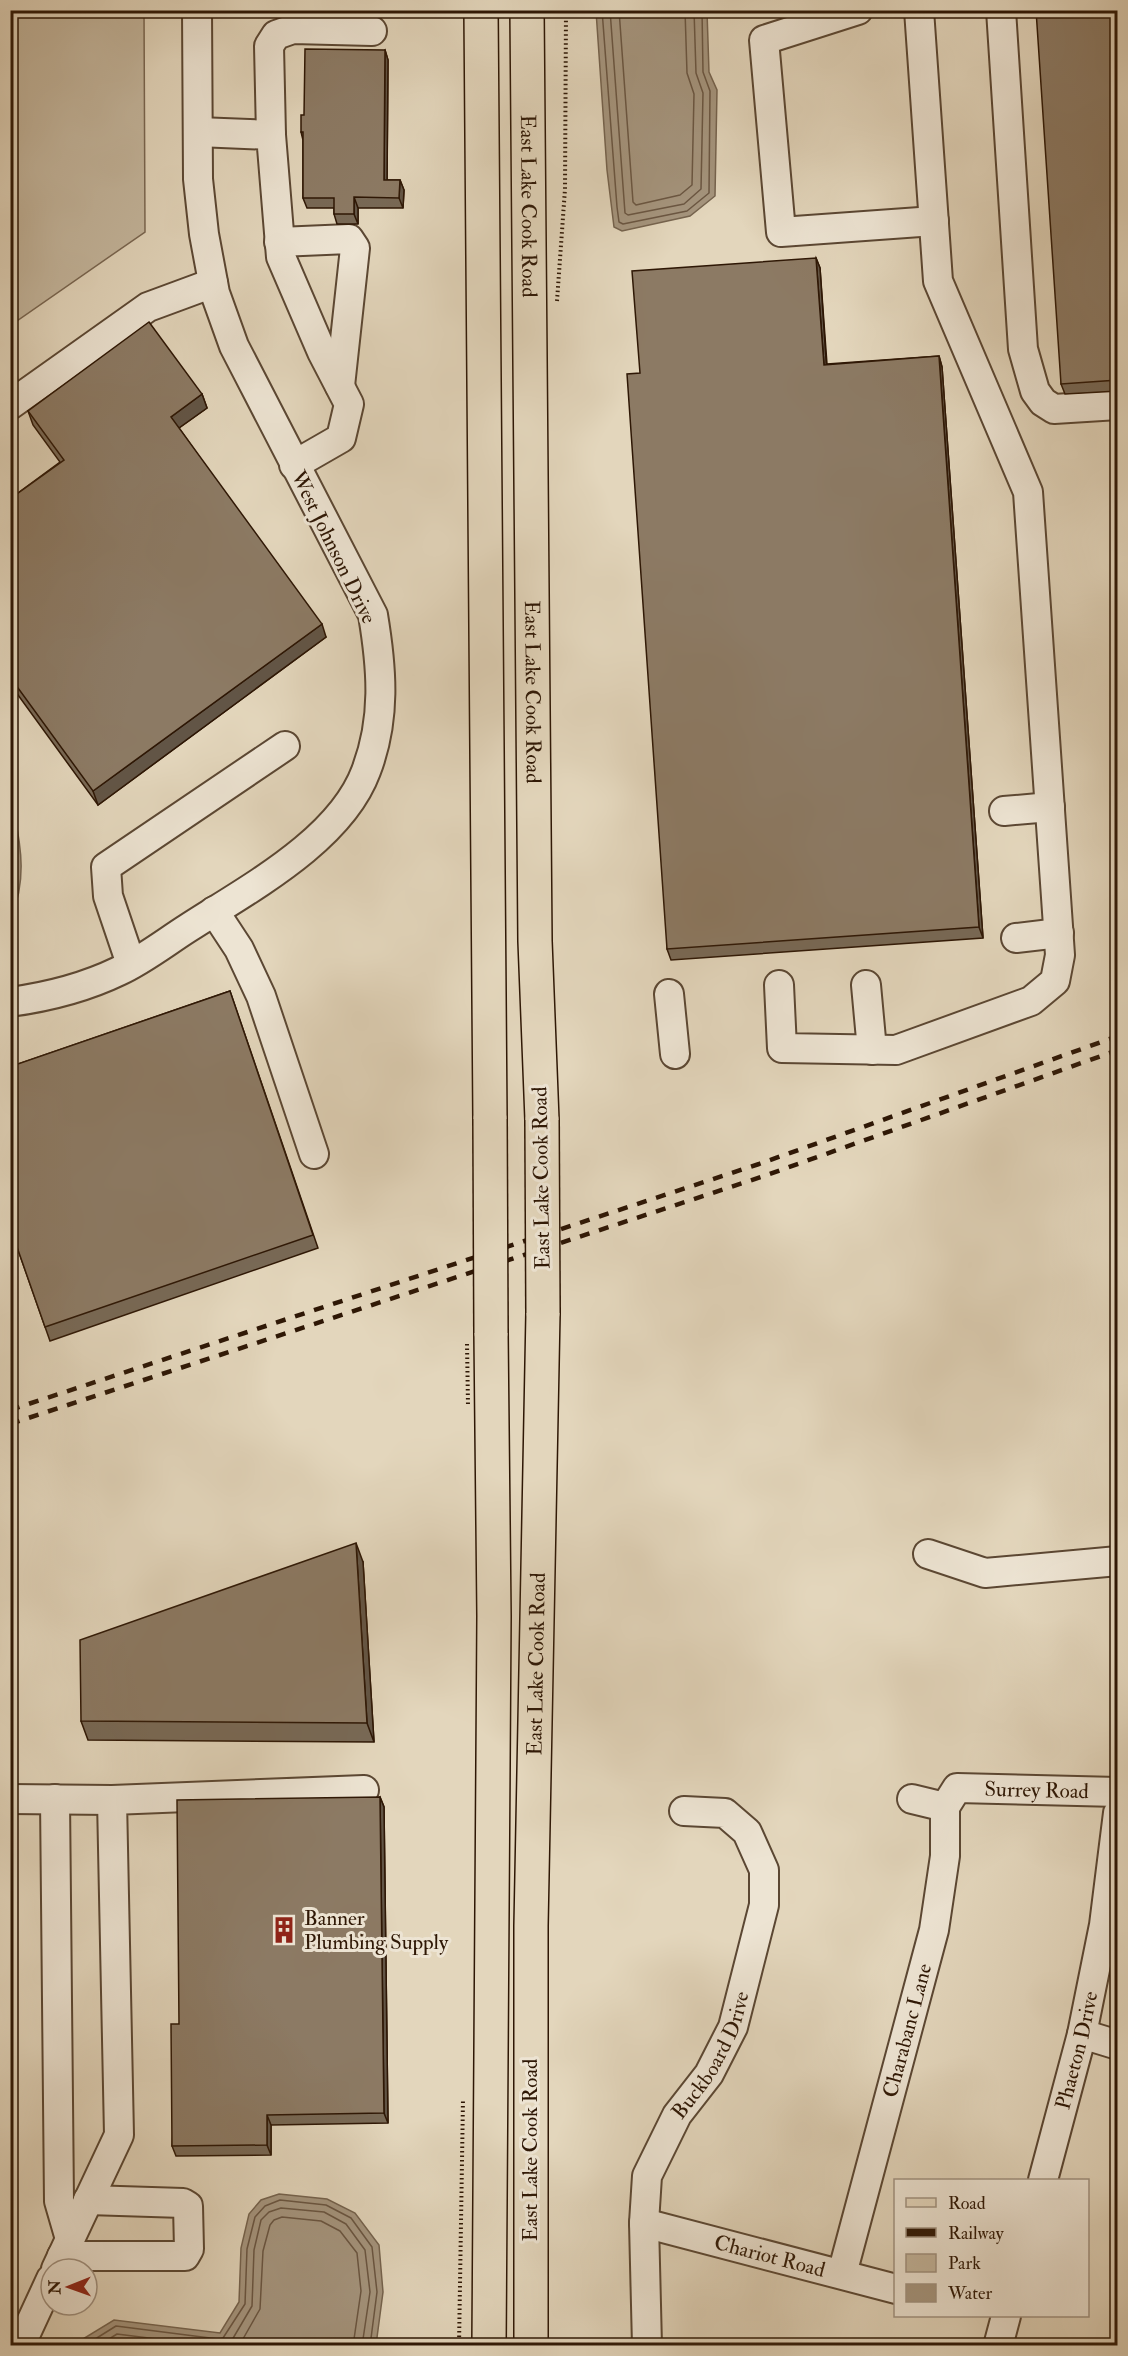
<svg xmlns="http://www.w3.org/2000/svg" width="1128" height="2356" font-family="'IM FELL Double Pica',serif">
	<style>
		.green { fill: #c4b69d; stroke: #796651; stroke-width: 1.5 }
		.water { fill: #a5957e; stroke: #75634e; stroke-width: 1.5 }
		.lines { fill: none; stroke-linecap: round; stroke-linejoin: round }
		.shore { stroke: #6a5642; stroke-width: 1.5 }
		.minor-casing { stroke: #5b4733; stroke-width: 32 }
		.major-casing { stroke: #2e1705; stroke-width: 36 }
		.path { stroke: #2e1705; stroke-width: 4; stroke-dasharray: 1.5 3; stroke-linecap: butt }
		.minor { stroke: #ede4d3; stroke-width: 28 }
		.major { stroke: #e3d6bc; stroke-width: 33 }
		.rail { stroke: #2e1705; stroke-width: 4.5; stroke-dasharray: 10 10; stroke-linecap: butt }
		.major-bridge-casing { stroke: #2e1705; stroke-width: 36; stroke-linecap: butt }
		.path-bridge { stroke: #2e1705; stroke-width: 4; stroke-dasharray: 1.5 3; stroke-linecap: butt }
		.major-bridge { stroke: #e3d6bc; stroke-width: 33 }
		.wall { fill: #786956; stroke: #2e1705; stroke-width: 1.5 }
		.shaded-wall { fill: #625546; stroke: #2e1705; stroke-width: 1.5 }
		.building { fill: #8c7a64; stroke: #2e1705; stroke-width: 1.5 }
		.labels { text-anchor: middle; stroke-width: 6; stroke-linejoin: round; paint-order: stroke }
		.street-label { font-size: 21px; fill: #2e1705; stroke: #ede4d3 }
		.poi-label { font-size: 21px; fill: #2e1705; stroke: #ede4d3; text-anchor: start }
	</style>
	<rect width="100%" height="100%" fill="#e3d6bc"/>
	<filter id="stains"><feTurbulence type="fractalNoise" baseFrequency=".00333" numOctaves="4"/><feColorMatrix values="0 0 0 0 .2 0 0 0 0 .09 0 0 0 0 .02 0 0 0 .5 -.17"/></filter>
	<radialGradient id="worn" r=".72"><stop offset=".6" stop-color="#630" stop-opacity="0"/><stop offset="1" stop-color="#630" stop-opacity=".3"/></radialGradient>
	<path class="green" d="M11 10 144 11 145 232 11 325Z"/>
	<g class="water">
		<path d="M596 11H707L709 72 717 90 715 196 690 216 622 231 614 227 607 170Z"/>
		<path d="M11 808 14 813C22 850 26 882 11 918Z"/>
		<path d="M279 2194 327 2199 355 2213 379 2245 383 2292 376 2345H73L114 2320 220 2333 239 2302 241 2248 249 2214 261 2200Z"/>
	</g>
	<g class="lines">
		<g class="shore">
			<path d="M602 10 617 207 619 222 623 224 687 211 709 193 710 91 703 72 702 10"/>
			<path d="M610 10 625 213 628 215 684 204 701 189 703 93 696 73 694 10"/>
			<path d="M619 10 633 202 636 205 680 195 692 185 694 94 687 73 685 10"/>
			<path d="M10 823 16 852 10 903"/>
			<path d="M84 2346 116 2326 218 2339 223 2338 245 2304 247 2249 255 2217 265 2206 280 2200 326 2205 351 2218 372 2247 377 2292 370 2346"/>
			<path d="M98 2346 117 2334 212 2346"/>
			<path d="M224 2346 232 2340 252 2306 254 2250 261 2220 269 2212 281 2208 324 2212 346 2224 365 2250 370 2292 362 2346"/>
			<path d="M239 2346 260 2309 263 2251 270 2225 274 2220 282 2217 321 2221 340 2231 357 2253 361 2291 353 2346"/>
		</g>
		<defs>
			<g id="minor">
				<path d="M858 10 764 40 781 232 934 221"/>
				<path d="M1001 10 1023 349 1035 391 1043 402 1054 409 1118 405"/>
				<path d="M198 132 271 135 281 257 322 352 349 404 341 438 294 465"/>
				<path d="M271 135 269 46 276 35 293 29 372 31"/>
				<path d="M279 242 349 239 355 248 340 386"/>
				<path d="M10 405 148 307 213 283"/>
				<path d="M1004 811 1050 807"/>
				<path d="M214 911 239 949 261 996 314 1154"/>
				<path d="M1016 938 1059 933"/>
				<path d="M131 964 108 896 106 867 285 746"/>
				<path d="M779 985 782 1048 896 1050 1031 1001 1055 981 1060 955 1028 492 938 281 919 10"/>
				<path d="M866 985 872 1050"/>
				<path d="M669 994 675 1054"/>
				<path d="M10 1002C47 997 86 987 119 971 143 960 166 942 188 928 248 889 340 841 366 771 386 719 382 669 373 615L234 346 215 293 204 234 198 179 197 10"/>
				<path d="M928 1554 985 1573 1118 1561"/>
				<path d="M10 1799 112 1800"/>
				<path d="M55 1799 59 2201 70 2239"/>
				<path d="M912 1799 945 1807"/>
				<path d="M1082 2034 1118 2045"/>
				<path id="s1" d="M1043 2180 1082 2034 1104 1925 1118 1813"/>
				<path id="s2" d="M644 2223 896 2289"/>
				<path d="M62 2256H185L189 2249 188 2206 183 2203 88 2200"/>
				<path d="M56 2269 119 2135 112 1800 364 1790"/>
				<path id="s3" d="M842 2274 934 1930 945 1856V1807L957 1788 1118 1792"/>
				<path d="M20 2346 51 2279"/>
				<path id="s4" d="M647 2346 644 2223 647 2176 677 2115 709 2074 733 2027 764 1905V1870L747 1832 725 1813 684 1811"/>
				<path d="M998 2346 1006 2316"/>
			</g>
			<g id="major">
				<path d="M481 10 490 1119"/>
				<path id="s5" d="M527 10 535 941 542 1120"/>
				<path d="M489 2346 494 1616 491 1333"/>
				<path id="s6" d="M531 2346V1926L543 1313"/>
			</g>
		</defs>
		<use href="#minor" class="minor-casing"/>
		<use href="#major" class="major-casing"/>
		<g class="path">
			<path d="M557 301 565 189 566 10"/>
			<path d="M459 2346 463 2099"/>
		</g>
		<use href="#minor" class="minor"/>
		<use href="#major" class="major"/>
		<g class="rail">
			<path d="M10 1410 759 1164 1118 1036"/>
			<path d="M10 1424 764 1176 1118 1050"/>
		</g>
		<defs>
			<g id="major-bridge">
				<path d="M490 1119 491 1333"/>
				<path d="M542 1120 543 1313"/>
			</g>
		</defs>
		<use href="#major-bridge" class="major-bridge-casing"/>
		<path class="path-bridge" d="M467 1344 468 1405"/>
		<use href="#major-bridge" class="major-bridge"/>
	</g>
	<g class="wall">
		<path d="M1118 10V391L1065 394 1061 384Z"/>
		<path d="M385 50 388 60 387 180H400L404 190 403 208H358V224H337L334 214V208H307L303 198V140L301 132Z"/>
		<path d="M816 258 820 268 827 364 939 356 942 367 983 938 671 960 667 949Z"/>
		<path d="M202 394 207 408 179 428 326 637 98 805 10 684V499L60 462 33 425 28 411Z"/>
		<path d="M230 991 318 1248 50 1341 10 1227 18 1064Z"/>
		<path d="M363 1562 374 1742 88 1740 81 1721Z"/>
		<path d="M380 1797 384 1807 388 2123 271 2125V2155L176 2156 172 2146 179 2024Z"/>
	</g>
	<g class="shaded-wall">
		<path d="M385 50 388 60 387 190 384 180Z"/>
		<path d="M400 180 404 190 403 208 399 198Z"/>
		<path d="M354 197 358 208V224L354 214Z"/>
		<path d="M816 258 820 268 827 375 824 365Z"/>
		<path d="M939 356 942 367 983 938 979 927Z"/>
		<path d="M202 394 207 408 176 430 171 417Z"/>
		<path d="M322 624 326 637 98 805 93 791Z"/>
		<path d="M356 1543 363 1562 374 1742 367 1723Z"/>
		<path d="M380 1797 384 1807 388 2123 384 2113Z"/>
		<path d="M267 2115 271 2125V2155L267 2145Z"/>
	</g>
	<g class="building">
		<path d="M1036 10H1118V380L1061 384Z"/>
		<path d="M305 49 385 50 384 180H400L399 198 354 197V214H334V198H303V132H301V115H304Z"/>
		<path d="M816 258 824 365 939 356 979 927 667 949 627 374 640 373 632 271Z"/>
		<path d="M149 322 202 394 171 417 322 624 93 791 10 677V499L64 460 28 411Z"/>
		<path d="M230 991 313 1235 45 1327 10 1227V1059L18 1064Z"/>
		<path d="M356 1543 367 1723 81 1721 80 1640Z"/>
		<path d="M380 1797 384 2113 267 2115V2145L172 2146 171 2024H179L177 1800Z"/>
	</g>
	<defs>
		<symbol id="building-bare" viewBox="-9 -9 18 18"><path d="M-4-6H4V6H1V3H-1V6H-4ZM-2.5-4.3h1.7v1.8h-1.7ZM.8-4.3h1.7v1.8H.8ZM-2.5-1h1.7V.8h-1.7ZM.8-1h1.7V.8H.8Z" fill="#8f2418" stroke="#ede4d3" stroke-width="2.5" paint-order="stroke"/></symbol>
	</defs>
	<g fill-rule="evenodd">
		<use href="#building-bare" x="265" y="1911" width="38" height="38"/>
	</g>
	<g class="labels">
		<g class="street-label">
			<text dy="7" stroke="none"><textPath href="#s5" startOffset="196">East Lake Cook Road</textPath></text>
			<text transform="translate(334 547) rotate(64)" y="7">West Johnson Drive</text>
			<text dy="7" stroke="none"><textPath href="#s5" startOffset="682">East Lake Cook Road</textPath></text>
			<text transform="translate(541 1178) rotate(-91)" y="7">East Lake Cook Road</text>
			<text dy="7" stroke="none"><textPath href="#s6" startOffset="682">East Lake Cook Road</textPath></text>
			<text dy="7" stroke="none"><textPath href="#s3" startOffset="582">Surrey Road</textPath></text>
			<text dy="7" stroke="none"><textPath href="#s3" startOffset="252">Charabanc Lane</textPath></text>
			<text dy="7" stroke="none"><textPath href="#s1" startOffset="134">Phaeton Drive</textPath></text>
			<text dy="7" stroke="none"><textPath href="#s4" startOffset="308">Buckboard Drive</textPath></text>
			<text transform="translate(530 2150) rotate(-90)" y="7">East Lake Cook Road</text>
			<text dy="7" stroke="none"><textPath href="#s2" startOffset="130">Chariot Road</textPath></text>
		</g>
		<g class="poi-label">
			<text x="304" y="1925">Banner<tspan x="304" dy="24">Plumbing Supply</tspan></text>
		</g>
	</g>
	<rect width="1128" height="2356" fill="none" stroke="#e3d6bc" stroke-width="36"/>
	<rect x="12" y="12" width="1104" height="2332" fill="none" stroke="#2e1705" stroke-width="3"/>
	<rect x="18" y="18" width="1092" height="2320" fill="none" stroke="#2e1705" stroke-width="1.5"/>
	<rect x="894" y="2179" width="195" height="138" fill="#ede4d3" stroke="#a19281" stroke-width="1.5"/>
	<rect x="906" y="2198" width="30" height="9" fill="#e3d6bc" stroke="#a19281" stroke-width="1.5"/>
	<text x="948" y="2209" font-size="18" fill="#2e1705">Road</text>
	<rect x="906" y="2228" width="30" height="9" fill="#2e1705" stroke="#a19281" stroke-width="1.5"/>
	<text x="948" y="2239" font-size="18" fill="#2e1705">Railway</text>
	<rect x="906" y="2254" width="30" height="18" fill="#c4b69d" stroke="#a19281" stroke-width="1.5"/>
	<text x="948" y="2269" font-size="18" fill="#2e1705">Park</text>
	<rect x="906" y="2284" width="30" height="18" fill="#a5957e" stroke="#a19281" stroke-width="1.5"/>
	<text x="948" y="2299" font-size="18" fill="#2e1705">Water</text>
	<g transform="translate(69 2287) rotate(269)"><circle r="28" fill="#ede4d3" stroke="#a19281" stroke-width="1.5"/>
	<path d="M0-4.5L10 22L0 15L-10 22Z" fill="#8f2418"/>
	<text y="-9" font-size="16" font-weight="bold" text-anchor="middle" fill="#2e1705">N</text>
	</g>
	<rect width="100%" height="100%" filter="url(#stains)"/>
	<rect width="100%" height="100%" fill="url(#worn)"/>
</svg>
